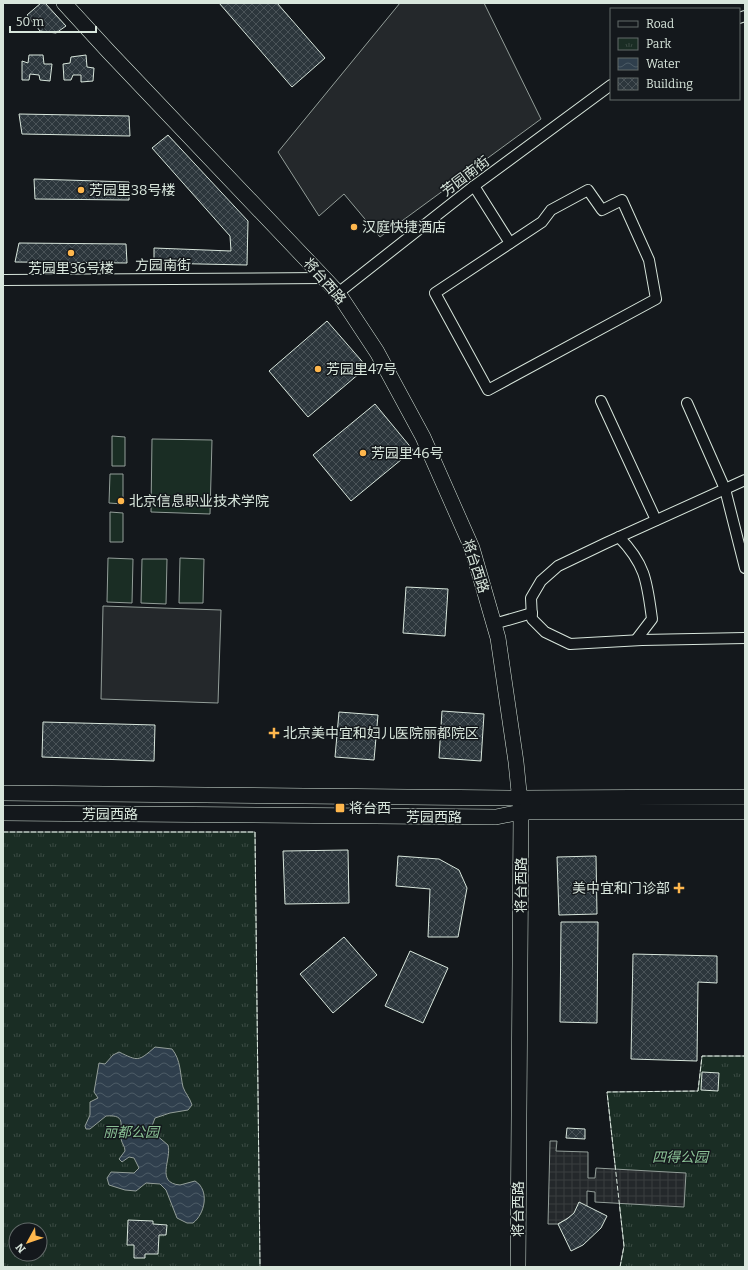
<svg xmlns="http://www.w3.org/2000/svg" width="748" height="1270" font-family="Bitter,'Noto Sans SC',serif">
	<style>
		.grass { fill: #1a2d24; stroke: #939e99 }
		.park { fill: url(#park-tufts); stroke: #939e99; fill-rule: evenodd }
		.parking { fill: #24282b; stroke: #939e99 }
		.plaza { fill: url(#plaza-grid); stroke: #939e99 }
		.water { fill: url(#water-waves); stroke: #939e99 }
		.building { fill: url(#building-cross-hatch); stroke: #d8e6dc }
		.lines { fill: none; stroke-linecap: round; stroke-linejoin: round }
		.street-casing { stroke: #d8e6dc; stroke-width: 12 }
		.secondary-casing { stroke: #d8e6dc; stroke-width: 16 }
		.street { stroke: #14181c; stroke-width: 10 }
		.secondary { stroke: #14181c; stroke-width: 15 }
		.fence { stroke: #d8e6dc; stroke-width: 1; stroke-dasharray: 5 2; stroke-linecap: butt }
		.poi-dot { fill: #ffb74d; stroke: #14181c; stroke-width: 1.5 }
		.labels { text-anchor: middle; stroke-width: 3; stroke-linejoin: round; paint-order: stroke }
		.street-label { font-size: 14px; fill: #d8e6dc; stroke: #14181c }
		.poi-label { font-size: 14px; fill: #d8e6dc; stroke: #14181c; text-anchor: start }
		.park-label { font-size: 14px; font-style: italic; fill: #8ac095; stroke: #14181c }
	</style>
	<defs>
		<pattern id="park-tufts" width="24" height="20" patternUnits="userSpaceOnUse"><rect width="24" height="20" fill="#1a2d24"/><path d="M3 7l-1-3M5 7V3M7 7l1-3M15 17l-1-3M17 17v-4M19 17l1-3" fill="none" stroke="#3b4b43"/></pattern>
		<pattern id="plaza-grid" width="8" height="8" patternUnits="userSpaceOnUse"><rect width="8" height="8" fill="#24282b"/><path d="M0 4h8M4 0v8" fill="none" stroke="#393d3f"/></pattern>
		<pattern id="water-waves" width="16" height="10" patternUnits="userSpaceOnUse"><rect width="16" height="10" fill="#2f3f4d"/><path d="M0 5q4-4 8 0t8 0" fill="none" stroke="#4c5b66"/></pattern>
		<pattern id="building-cross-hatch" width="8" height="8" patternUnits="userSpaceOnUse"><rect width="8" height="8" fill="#2c363c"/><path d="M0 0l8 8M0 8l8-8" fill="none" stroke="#4a5358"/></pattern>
	</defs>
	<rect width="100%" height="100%" fill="#14181c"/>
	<g class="grass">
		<path d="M112 436 125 437V466H112Z"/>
		<path d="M152 439 212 440 210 514 151 512Z"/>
		<path d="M110 474H123V504L109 503Z"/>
		<path d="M110 512 123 513V542H110Z"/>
		<path d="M108 558 133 559 132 603 107 602Z"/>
		<path d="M180 558 204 559 203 603H179Z"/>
		<path d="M142 559H167L166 604 141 603Z"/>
	</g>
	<g class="park">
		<path d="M3 832H255L260 1267H3ZM16 1230H40V1254H16Z"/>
		<path d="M702 1056H745V1267H620L624 1246 607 1092 698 1091Z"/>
	</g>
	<g class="parking">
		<path d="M400 3H484L541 119 380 237 344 194 319 216 278 152Z"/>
		<path d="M103 606 221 610 218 703 101 699Z"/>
	</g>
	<path class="plaza" d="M550 1141H557L556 1151 588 1152V1178H595L596 1168 686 1173 684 1207 595 1202V1192L587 1191V1206L558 1224H548Z"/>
	<path class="water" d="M155 1047 172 1049C181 1060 180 1074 183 1087 185 1093 190 1098 192 1105L188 1110 170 1113 155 1118 152 1126 155 1134 168 1145C172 1159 155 1183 180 1185L195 1181C210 1190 205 1214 193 1223H187L177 1218 166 1190 160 1184 146 1183 136 1191 125 1190 109 1185 107 1178 111 1172 134 1173 139 1168 134 1158 129 1157 122 1162 119 1159 125 1151C125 1146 122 1144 121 1139 118 1128 129 1114 106 1116L90 1129H86L85 1126 90 1115V1102L98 1098 94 1092 99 1063 105 1064 113 1055 119 1052C138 1061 138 1062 155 1047Z"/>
	<g class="building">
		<path d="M41 3H45L66 26 56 33 40 31 27 15Z"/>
		<path d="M219 3H277L325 58 292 87Z"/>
		<path d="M29 55H43L44 64H52L50 81 40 80 39 75 30 74 29 80H22V61L28 63Z"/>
		<path d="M86 55 87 67 94 68 93 81 81 82V75H73L71 80H64L63 64 70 63 71 57Z"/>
		<path d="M19 114 129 116 130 136 22 134Z"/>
		<path d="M168 135 248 221 247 265 154 263V248L231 251 230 236 152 148Z"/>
		<path d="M34 179 129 182V200L35 199Z"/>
		<path d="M19 243 126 244 127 263 15 262Z"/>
		<path d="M327 321 367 367 308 417 269 371Z"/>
		<path d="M375 404 413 450 351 501 313 455Z"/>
		<path d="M406 587 448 589 445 636 403 633Z"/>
		<path d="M442 711 484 714 481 761 439 758Z"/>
		<path d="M339 712 378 715 374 760 335 757Z"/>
		<path d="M43 722 155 725 154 761 42 757Z"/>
		<path d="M348 850 349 903 285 904 283 851Z"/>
		<path d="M398 856 439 859 459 870 467 888 458 937H428L430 889 396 886Z"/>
		<path d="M596 856 597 914 559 915 557 857Z"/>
		<path d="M561 922H598L597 1023 560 1022Z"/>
		<path d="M344 937 377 975 333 1013 300 974Z"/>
		<path d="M410 951 448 968 423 1023 385 1006Z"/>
		<path d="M633 954 717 956V983L698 982 697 1061 631 1059Z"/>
		<path d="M702 1072 719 1073 718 1091 701 1090Z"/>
		<path d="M567 1128 585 1129V1139L566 1138Z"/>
		<path d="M579 1202 607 1216 601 1228 583 1245 571 1251 558 1224 567 1219 574 1213Z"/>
		<path d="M128 1220 153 1221V1224L167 1225 166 1235H159L158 1254H145V1258H134V1245H127Z"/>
	</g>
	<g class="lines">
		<defs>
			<g id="street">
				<path d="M739 18 745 16"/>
				<path d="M474 186 510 243"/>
				<path d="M588 190 602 210 622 200 649 260 656 299 488 390 435 293 542 222 551 210Z"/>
				<path d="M3 280 324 278"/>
				<path d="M338 293 474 186 611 85"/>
				<path d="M601 401 656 520"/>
				<path d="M687 403 725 489 745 568"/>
				<path d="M745 480 606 543 558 566 541 581 531 598 532 619 545 632 570 644 642 640 745 638"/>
				<path d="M619 537C646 565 647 582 652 619L636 640"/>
				<path d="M494 624 532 613"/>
			</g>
			<g id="secondary">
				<path d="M64 3 109 52 324 278 338 293 377 352 423 437 472 548 498 638 516 762 521 812 518 1267"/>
				<path d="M3 793 520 798 745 797"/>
				<path d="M3 813 496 817 521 812H745"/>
			</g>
		</defs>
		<use href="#street" class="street-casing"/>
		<use href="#secondary" class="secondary-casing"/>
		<use href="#street" class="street"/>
		<use href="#secondary" class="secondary"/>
		<g class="fence">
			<path d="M3 832H255L260 1267"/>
			<path d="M620 1267 624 1246 607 1092 698 1091 702 1056H745"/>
		</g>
	</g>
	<g class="poi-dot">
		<circle cx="81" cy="190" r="4"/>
		<circle cx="354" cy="227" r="4"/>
		<circle cx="71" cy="253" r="4"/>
		<circle cx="318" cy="369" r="4"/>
		<circle cx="363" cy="453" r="4"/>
		<circle cx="121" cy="501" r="4"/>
		<path d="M272 727h4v4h4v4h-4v4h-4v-4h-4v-4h4z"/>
		<rect x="335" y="803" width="10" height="10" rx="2"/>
		<path d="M677 882h4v4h4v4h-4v4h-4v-4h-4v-4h4z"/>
	</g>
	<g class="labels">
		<g class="street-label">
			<text transform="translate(465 176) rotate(-37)" y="5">芳园南街</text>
			<text x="163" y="270">方园南街</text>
			<text transform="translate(325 281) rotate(49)" y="5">将台西路</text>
			<text transform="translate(476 566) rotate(72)" y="5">将台西路</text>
			<text x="110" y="819">芳园西路</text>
			<text x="434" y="822">芳园西路</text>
			<text transform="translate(521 885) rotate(-90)" y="5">将台西路</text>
			<text transform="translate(518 1209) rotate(-90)" y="5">将台西路</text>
		</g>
		<g class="poi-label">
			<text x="89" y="195">芳园里38号楼</text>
			<text x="362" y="232">汉庭快捷酒店</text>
			<text x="71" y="273" text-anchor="middle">芳园里36号楼</text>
			<text x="326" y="374">芳园里47号</text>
			<text x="371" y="458">芳园里46号</text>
			<text x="129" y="506">北京信息职业技术学院</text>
			<text x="283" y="738">北京美中宜和妇儿医院丽都院区</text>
			<text x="349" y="813">将台西</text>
			<text x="670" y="893" text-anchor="end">美中宜和门诊部</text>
		</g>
		<g class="park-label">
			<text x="131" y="1137">丽都公园</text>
			<text x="680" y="1162">四得公园</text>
		</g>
	</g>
	<rect width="748" height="1270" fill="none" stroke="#d8e6dc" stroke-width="8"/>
	<rect x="610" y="8" width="130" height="92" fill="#14181c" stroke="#626a69"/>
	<rect x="618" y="21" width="20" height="6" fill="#14181c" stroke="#626a69"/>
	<text x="646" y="28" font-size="12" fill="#d8e6dc">Road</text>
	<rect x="618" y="38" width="20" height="12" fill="url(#park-tufts)" stroke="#626a69"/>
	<text x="646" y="48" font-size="12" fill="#d8e6dc">Park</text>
	<rect x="618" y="58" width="20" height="12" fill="url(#water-waves)" stroke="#626a69"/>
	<text x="646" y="68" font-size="12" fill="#d8e6dc">Water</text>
	<rect x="618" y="78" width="20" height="12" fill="url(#building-cross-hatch)" stroke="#626a69"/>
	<text x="646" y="88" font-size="12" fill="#d8e6dc">Building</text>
	<g transform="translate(28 1242) rotate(230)"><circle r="19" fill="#14181c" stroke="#626a69"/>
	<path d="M0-3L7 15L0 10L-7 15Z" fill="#ffb74d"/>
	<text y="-6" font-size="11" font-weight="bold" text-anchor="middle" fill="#d8e6dc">N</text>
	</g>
	<path d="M10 26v6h86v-6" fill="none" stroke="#d8e6dc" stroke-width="2"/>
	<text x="16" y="26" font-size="12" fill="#d8e6dc" stroke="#14181c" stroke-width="3" paint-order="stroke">50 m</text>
</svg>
